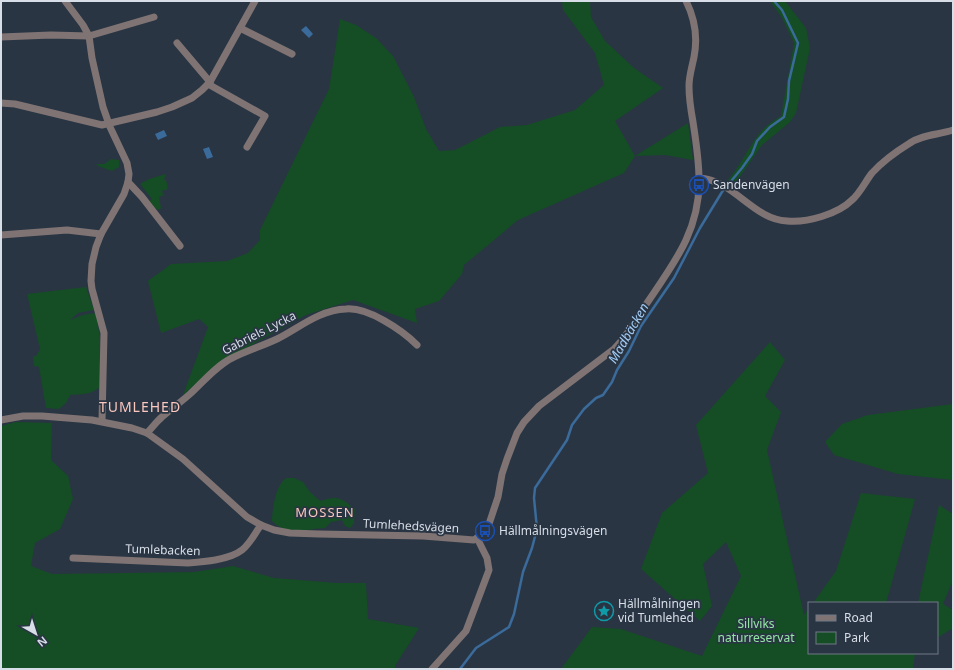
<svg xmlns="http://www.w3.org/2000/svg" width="954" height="670" font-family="'Noto Sans',sans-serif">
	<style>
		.green { fill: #154d25 }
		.water { fill: #3a6b9a }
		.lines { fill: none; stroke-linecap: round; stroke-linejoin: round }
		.stream { stroke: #3a6b9a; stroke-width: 2.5 }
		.minor { stroke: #7f7473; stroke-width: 7 }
		.labels { text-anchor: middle; stroke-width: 3.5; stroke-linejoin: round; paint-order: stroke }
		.poi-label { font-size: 12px; fill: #d7dee8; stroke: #2a3544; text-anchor: start }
		.street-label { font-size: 12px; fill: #d7dee8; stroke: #2a3544 }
		.park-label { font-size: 12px; fill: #94e6a4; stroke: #2a3544 }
		.water-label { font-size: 13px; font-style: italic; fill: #a3ccf5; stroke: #2a3544 }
		.neighbourhood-label { font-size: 13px; letter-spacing: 1px; fill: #fbc8bd; stroke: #2a3544 }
		.quarter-label { font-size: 14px; letter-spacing: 1px; fill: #fbc8bd; stroke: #2a3544 }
	</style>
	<rect width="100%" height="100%" fill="#2a3544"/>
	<g class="green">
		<path d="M562 1H590L591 17 605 41 634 68 663 88 615 121 635 156 688 123 693 160 665 155 635 156 624 173 518 220 464 265 462 274 439 301 415 309 417 323 353 300 306 315 224 360 183 395 208 327 199 319 161 333 148 281 171 264 227 261 248 253 260 240V230L329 89 340 19 356 25 376 38 393 56 414 97 426 129 439 151 455 150 500 127 527 125 575 110 604 85 595 53 563 10Z"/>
		<path d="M770 1H785L806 28 810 48 796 113 790 122 762 145 734 185 727 181C740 167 747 149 759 134 765 126 773 121 781 116L794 43 782 18Z"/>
		<path d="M111 159 119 160V167L112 171 98 166 96 164H104Z"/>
		<path d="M166 174 164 180H166L168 188 166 190H163L162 192 164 195 159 197 161 208 159 210 153 207 149 201 152 199 140 184 149 179Z"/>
		<path d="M86 287 94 310 78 313 70 320C79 317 86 312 96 314L100 338V387C91 395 81 394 70 395L66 403 59 409 46 408 39 367 34 366 33 357 37 355 40 349 27 294Z"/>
		<path d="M770 342 785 360 765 396 781 412 767 450 804 615 809 608V653H915L913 669H561L592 627 621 629 702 656 741 576 726 542 703 564 712 606 700 621 641 569 662 513 708 473 696 425Z"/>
		<path d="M953 404V480L898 474 834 455 825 442 842 424 868 415Z"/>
		<path d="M16 422 52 423 51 460 68 476 73 499 60 529 35 543 31 566 52 574 194 572 233 566 274 578 337 583H366L368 619 419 628 395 666 396 669H1V426Z"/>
		<path d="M294 478 303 482 310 492 320 501C338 495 341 498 355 509L354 523 350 528 345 526 342 520 331 522 325 528C307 529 286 536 272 521 272 511 276 482 287 478 289 478 291 478 294 478Z"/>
		<path d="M861 493 915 499 886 603H813L836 571Z"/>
		<path d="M939 505 953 514V580L943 604 953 610V628L937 638V603H918Z"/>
	</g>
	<g class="water">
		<path d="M306 26 313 34 309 38 301 30Z"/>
		<path d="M164 130 167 136 158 140 155 134Z"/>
		<path d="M209 147 213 157 207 159 203 149Z"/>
	</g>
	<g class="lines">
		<path class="stream" d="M460 669 476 648 509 627 514 614 523 572 532 548 537 529 534 498 535 488 567 440 572 425 584 409 596 398 603 395 612 382 617 370 629 351 641 326 674 278 700 228 722 192 742 168 752 154 757 141 770 127 784 117 788 99 789 81 798 43 782 10 774 1"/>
		<g class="minor">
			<path d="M65 1 83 25 89 36 92 58 103 107 110 127 127 163 129 174 128 182 124 194 101 234 96 247 92 264 91 281 92 289 104 333 102 421"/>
			<path d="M240 28 292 54"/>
			<path d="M1 37 51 35 89 36 154 17"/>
			<path d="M177 43 210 82"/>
			<path d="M208 84 265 116 247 147"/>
			<path d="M1 103 15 104 102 125 157 112 172 107 192 98 202 90 210 82 255 1"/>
			<path d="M699 178C734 180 752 219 787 221 807 223 838 214 852 200 860 193 865 182 872 173 882 162 897 151 910 143 923 134 939 135 953 130"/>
			<path d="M128 182 142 197 180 246"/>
			<path d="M1 235 67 230 101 234"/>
			<path d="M1 420 23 416H42L92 420 132 428 147 433 183 459 247 517 261 525 274 530 290 533 319 534 423 536 474 540 481 535 489 524 498 497 502 474 507 459 517 433 524 422 539 406 614 349C628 335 637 319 647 303 674 263 700 230 699 180 699 161 696 141 693 122 691 111 689 98 689 86 689 76 692 67 694 57 698 37 695 19 686 1"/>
			<path d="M147 433C152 428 156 422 162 417 171 409 181 402 190 394 203 382 216 366 232 358 246 351 262 346 277 339 299 328 319 310 346 309 368 307 402 330 417 345"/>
			<path d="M73 558 188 563C204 562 229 560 242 550 250 544 255 533 261 525"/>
			<path d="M432 669 466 631 489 570 487 558 477 538"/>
		</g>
	</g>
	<defs>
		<symbol id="bus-ring" viewBox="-11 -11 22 22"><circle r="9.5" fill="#2a3544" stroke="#1a4fb4" stroke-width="1.5"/><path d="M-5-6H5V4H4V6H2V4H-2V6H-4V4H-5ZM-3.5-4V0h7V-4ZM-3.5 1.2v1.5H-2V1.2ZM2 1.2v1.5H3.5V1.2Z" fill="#1a4fb4"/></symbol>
		<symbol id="sight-ring" viewBox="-11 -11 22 22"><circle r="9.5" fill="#2a3544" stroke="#0f9aa8" stroke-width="1.5"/><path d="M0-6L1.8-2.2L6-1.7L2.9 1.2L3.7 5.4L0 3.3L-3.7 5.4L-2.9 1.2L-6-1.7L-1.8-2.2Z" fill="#0f9aa8"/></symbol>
	</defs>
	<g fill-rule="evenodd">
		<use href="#bus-ring" x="688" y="174" width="22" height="22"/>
		<use href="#bus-ring" x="474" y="520" width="22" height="22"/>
		<use href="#sight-ring" x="593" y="600" width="22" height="22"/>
	</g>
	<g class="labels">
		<g class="poi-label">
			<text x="713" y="189">Sandenvägen</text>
			<text x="499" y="535">Hällmålningsvägen</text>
			<text x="618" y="608">Hällmålningen<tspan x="618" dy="14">vid Tumlehed</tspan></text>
		</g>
		<g class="street-label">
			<text transform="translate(259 333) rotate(-27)" y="4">Gabriels Lycka</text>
			<text transform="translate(411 526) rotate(3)" y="4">Tumlehedsvägen</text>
			<text transform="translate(163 550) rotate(2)" y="4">Tumlebacken</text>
		</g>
		<g class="park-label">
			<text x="756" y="628">Sillviks<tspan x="756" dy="14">naturreservat</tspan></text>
		</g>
		<g class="water-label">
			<text transform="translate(628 333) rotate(-60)" y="5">Madbäcken</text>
		</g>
		<g class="neighbourhood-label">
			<text x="325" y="517">MOSSEN</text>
		</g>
		<g class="quarter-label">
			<text x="140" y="412">TUMLEHED</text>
		</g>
	</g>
	<rect width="954" height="670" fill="none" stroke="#d7dee8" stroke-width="4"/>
	<rect x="808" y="602" width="130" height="52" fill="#2a3544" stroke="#6f7986"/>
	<rect x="816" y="615" width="20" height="6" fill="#7f7473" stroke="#6f7986"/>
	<text x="844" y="622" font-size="12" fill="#d7dee8">Road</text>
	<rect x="816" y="632" width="20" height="12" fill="#154d25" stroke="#6f7986"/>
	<text x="844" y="642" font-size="12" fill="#d7dee8">Park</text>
	<g transform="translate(36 634) rotate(141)" stroke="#2a3544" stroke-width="3" paint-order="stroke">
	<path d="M0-3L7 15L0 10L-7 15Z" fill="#d7dee8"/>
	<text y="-6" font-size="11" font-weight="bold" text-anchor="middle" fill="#d7dee8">N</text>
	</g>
</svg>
